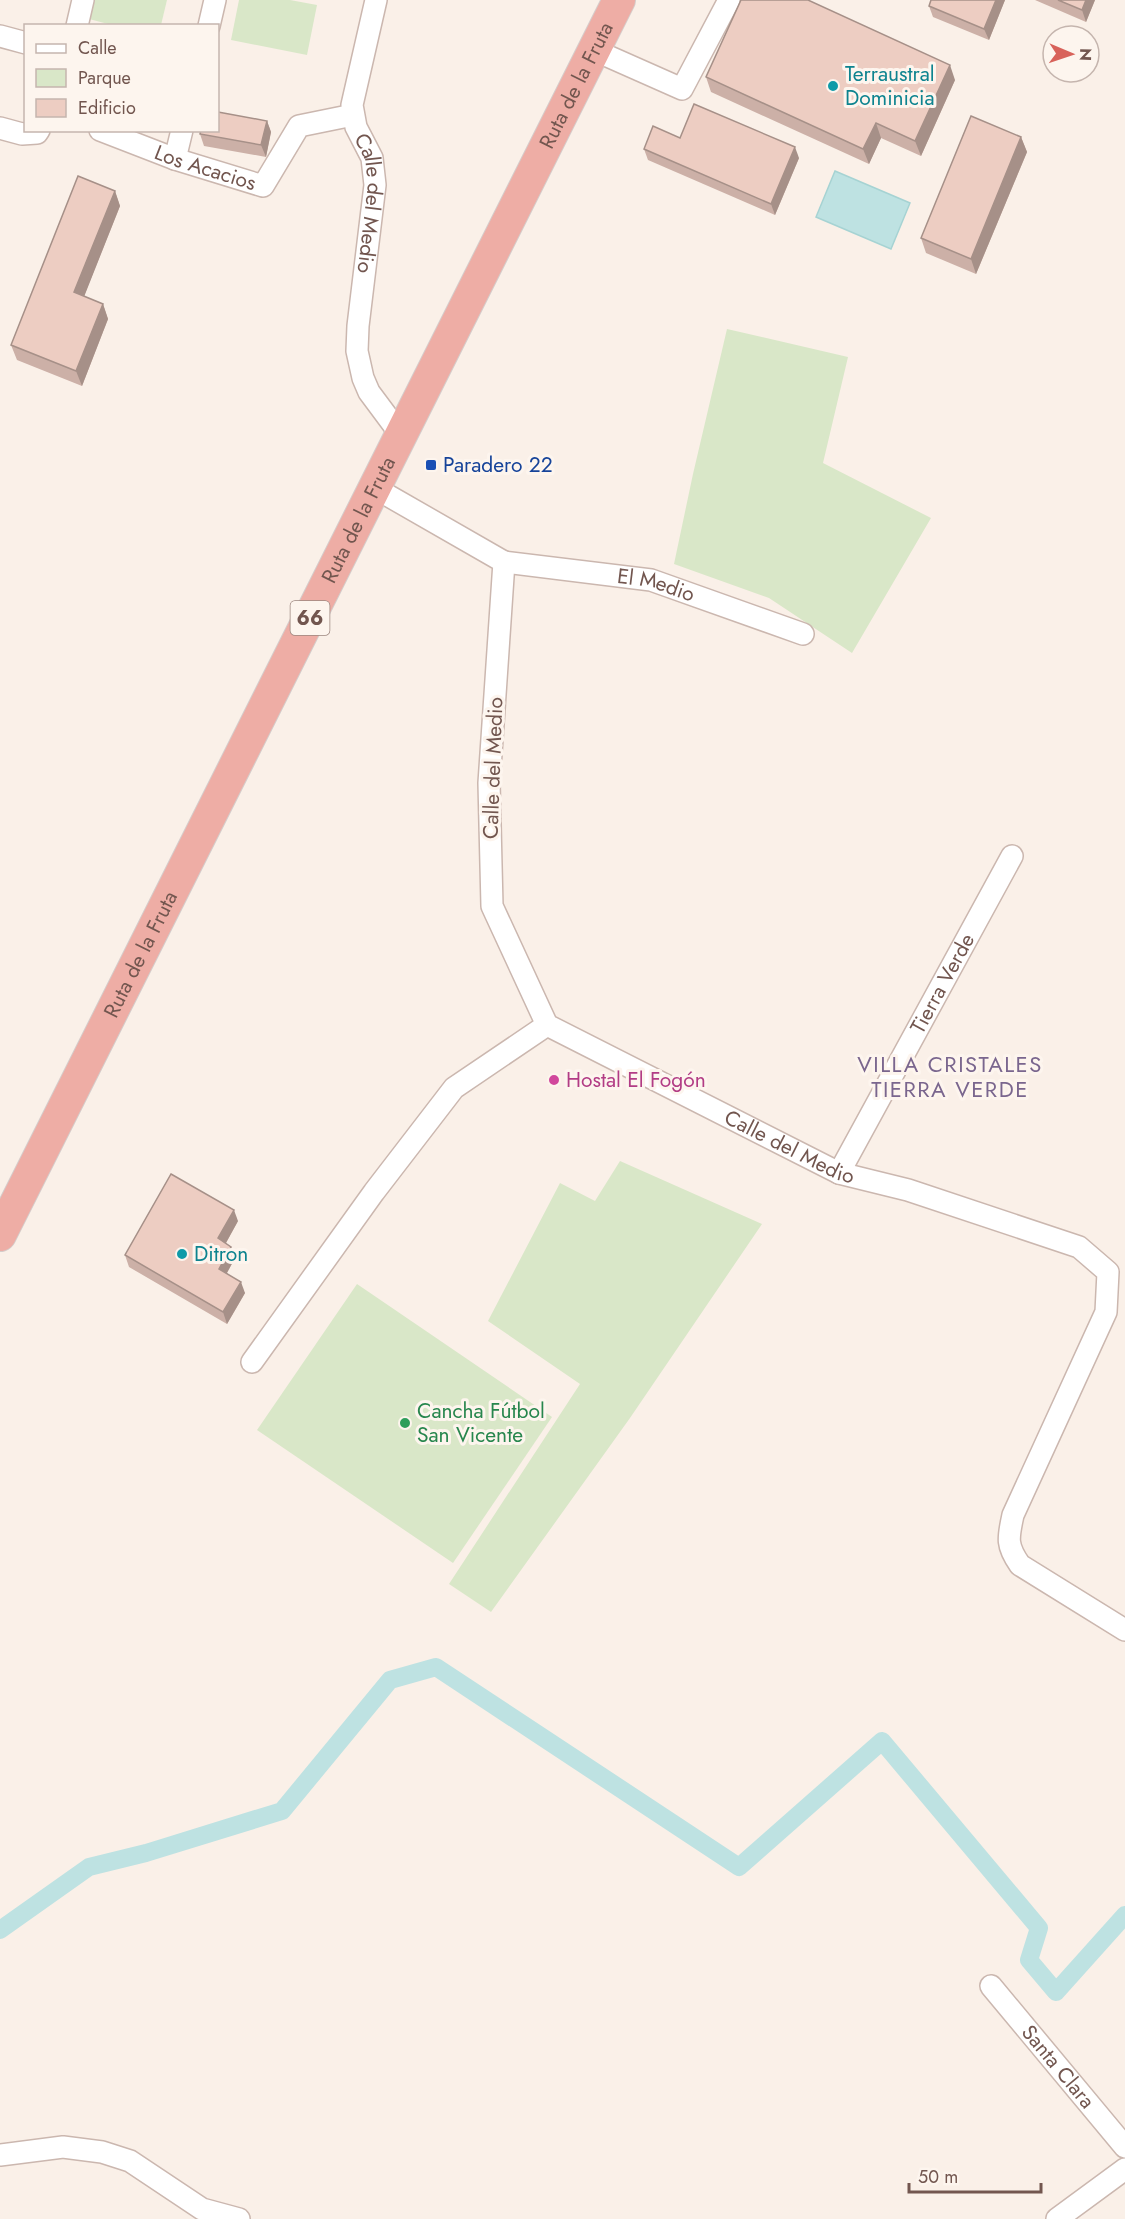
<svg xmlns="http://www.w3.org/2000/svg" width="1125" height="2219" font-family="Jost,sans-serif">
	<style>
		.green { fill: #d9e7c8 }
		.water { fill: #bee2e2; stroke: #a6d3d3; stroke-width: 1.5 }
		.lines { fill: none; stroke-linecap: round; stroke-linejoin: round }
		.canal { stroke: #bee2e2; stroke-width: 18 }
		.minor-casing { stroke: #cbb7af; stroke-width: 24 }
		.highway-casing { stroke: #d5ccca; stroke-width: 34 }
		.minor { stroke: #fff; stroke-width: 21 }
		.highway { stroke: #eeada5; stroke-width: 32 }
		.wall { fill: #ccb0a7 }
		.shaded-wall { fill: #a69088 }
		.building { fill: #edcdc2; stroke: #a69088; stroke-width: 1.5 }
		.culture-dot { fill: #0f9aa8; stroke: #fdf5ee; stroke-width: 2 }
		.transit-dot { fill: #1a4fb4; stroke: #fdf5ee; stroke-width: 2 }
		.hotel-dot { fill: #d1479c; stroke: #fdf5ee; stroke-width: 2 }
		.leisure-dot { fill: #2e9e5b; stroke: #fdf5ee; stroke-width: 2 }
		.labels { text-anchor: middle; stroke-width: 6; stroke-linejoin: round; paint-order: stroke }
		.shield { fill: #fdf5ee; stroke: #9c867f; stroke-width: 1.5 }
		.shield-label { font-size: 20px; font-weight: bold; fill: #72564f }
		.culture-label { font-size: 21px; fill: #0d838f; stroke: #fdf5ee; text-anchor: start }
		.street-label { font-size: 21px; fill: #72564f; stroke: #fdf5ee }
		.transit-label { font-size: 21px; fill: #164399; stroke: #fdf5ee; text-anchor: start }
		.hotel-label { font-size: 21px; fill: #b23c85; stroke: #fdf5ee; text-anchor: start }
		.leisure-label { font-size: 21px; fill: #27864d; stroke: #fdf5ee; text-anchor: start }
		.neighbourhood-label { font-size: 22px; letter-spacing: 1.5px; fill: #7a668e; stroke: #fdf5ee }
	</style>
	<rect width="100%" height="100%" fill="#faf0e8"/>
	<g class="green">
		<path d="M94 0H167L161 25H112L89 19Z"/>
		<path d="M239 0H290L317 5 307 55 231 40Z"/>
		<path d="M727 329 848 357 823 463 931 518 852 653 769 598 674 564 693 474Z"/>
		<path d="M620 1161 762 1224 630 1418 491 1612 449 1584 580 1384 488 1321 560 1183 595 1201Z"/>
		<path d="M357 1284 552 1417 453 1563 257 1430Z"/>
	</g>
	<path class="water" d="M835 171 910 203 891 249 816 217Z"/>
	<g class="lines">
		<path class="canal" d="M0 1930 89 1867 146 1853 282 1811 390 1680 436 1667 739 1867 882 1741 1039 1928 1029 1960 1056 1992 1125 1915"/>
		<defs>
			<g id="minor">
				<path id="s1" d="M376 0 352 105 356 127 372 158 375 185 358 326 357 351 363 378 369 392 401 435"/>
				<path d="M77 26 83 0"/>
				<path d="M209 26 215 0"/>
				<path d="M0 36 26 43"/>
				<path d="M594 50 682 89 729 0"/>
				<path d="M0 128 22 134 37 133 39 130"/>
				<path id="s2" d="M100 130 175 159 263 186 299 126 353 115"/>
				<path d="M175 159 182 130"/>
				<path id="s3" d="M375 488 504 562 489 783 492 906 547 1025 839 1173 908 1190 1079 1247 1108 1272 1106 1312 1013 1515C1008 1538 1006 1545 1020 1565L1125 1630"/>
				<path id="s4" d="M504 562 651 580 803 634"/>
				<path id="s5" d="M839 1173 1012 856"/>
				<path d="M252 1362 374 1192 454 1088 547 1025"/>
				<path id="s6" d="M991 1986 1125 2147"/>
				<path d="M0 2155 63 2147 102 2152 130 2161 202 2209 239 2219"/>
				<path d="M1057 2219 1125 2169"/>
			</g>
			<g id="highway">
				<path id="s7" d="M0 1235 619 0"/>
			</g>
		</defs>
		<use href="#minor" class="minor-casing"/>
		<use href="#highway" class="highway-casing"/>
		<use href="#minor" class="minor"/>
		<use href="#highway" class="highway"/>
	</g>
	<g class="wall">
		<path d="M931 0H1005L989 40 933 17 929 6Z"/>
		<path d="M1035 0H1095L1086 22Z"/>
		<path d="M706 77 955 80 921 156 881 138 869 164 711 92Z"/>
		<path d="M267 121 271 132 266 157 204 146 200 134Z"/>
		<path d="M1021 137 1027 152 976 274 926 253 921 238Z"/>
		<path d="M680 138 799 158 775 215 648 160 644 149Z"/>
		<path d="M115 191 120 206 84 296 103 304 108 319 82 386 17 360 11 345Z"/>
		<path d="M238 1221 226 1243 231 1247 235 1258 227 1273 245 1293 227 1324 129 1267 125 1255Z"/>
	</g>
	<g class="shaded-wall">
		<path d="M996 0H1005L989 40 984 29Z"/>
		<path d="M1086 0H1095L1086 22 1082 10Z"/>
		<path d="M950 65 955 80 921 156 915 141Z"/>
		<path d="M267 121 271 132 266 157 261 145Z"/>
		<path d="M876 123 881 138 869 164 863 149Z"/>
		<path d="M1021 137 1027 152 976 274 971 259Z"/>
		<path d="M795 147 799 158 775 215 771 204Z"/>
		<path d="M115 191 120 206 80 307 74 292Z"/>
		<path d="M103 304 108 319 82 386 76 371Z"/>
		<path d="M234 1210 238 1221 222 1250 218 1238Z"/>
		<path d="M231 1247 235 1258 223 1280 219 1269Z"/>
		<path d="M241 1282 245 1293 227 1324 223 1312Z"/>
	</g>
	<g class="building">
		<path d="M741 0H808L950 65 915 141 876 123 863 149 706 77Z"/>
		<path d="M931 0H996L984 29 929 6Z"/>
		<path d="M1058 0H1086L1082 10Z"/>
		<path d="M694 104 795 147 771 204 644 149 653 126 680 138Z"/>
		<path d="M218 112 267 121 261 145 200 134 201 130H218Z"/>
		<path d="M971 116 1021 137 971 259 921 238Z"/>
		<path d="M78 176 115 191 74 292 103 304 76 371 11 345Z"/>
		<path d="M171 1174 234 1210 218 1238 231 1247 219 1269 241 1282 223 1312 125 1255Z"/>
	</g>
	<g class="culture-dot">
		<circle cx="833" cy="86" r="6"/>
		<circle cx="182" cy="1254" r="6"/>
	</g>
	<rect class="transit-dot" x="425" y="459" width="12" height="12" rx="3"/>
	<circle class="hotel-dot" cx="554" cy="1080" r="6"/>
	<circle class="leisure-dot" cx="405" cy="1423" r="6"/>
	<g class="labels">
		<rect class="shield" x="290.5" y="601" width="39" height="34" rx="4.5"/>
		<g class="shield-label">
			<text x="310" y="625">66</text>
		</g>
		<g class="culture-label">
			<text x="845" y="81">Terraustral<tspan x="845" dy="24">Dominicia</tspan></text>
			<text x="194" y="1261">Ditron</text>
		</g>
		<g class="street-label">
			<text dy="7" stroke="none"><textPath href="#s7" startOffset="1286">Ruta de la Fruta</textPath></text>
			<text dy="7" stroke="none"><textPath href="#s2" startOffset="112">Los Acacios</textPath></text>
			<text dy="7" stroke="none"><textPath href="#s1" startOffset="210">Calle del Medio</textPath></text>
			<text dy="7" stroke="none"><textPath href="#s7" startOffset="800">Ruta de la Fruta</textPath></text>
			<text dy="7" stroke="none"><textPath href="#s4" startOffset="154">El Medio</textPath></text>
			<text transform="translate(493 768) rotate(-88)" y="7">Calle del Medio</text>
			<text dy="7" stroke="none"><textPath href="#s7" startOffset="314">Ruta de la Fruta</textPath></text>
			<text dy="7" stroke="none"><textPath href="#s5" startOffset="216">Tierra Verde</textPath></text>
			<text dy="7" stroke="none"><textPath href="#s3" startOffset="896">Calle del Medio</textPath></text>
			<text dy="7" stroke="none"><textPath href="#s6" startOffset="105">Santa Clara</textPath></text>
		</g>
		<g class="transit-label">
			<text x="443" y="472">Paradero 22</text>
		</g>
		<g class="hotel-label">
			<text x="566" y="1087">Hostal El Fogón</text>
		</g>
		<g class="leisure-label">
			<text x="417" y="1418">Cancha Fútbol<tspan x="417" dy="24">San Vicente</tspan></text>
		</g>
		<g class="neighbourhood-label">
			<text x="950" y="1072">VILLA CRISTALES<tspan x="950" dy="25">TIERRA VERDE</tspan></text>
		</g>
	</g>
	<rect x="24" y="24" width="195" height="108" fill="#fdf5ee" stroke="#c5b5ae" stroke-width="1.5"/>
	<rect x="36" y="44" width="30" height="9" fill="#ffffff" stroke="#c5b5ae" stroke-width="1.5"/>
	<text x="78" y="54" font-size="18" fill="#72564f">Calle</text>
	<rect x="36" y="69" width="30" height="18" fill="#d9e7c8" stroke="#c5b5ae" stroke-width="1.5"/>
	<text x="78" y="84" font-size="18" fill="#72564f">Parque</text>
	<rect x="36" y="99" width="30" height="18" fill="#edcdc2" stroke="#c5b5ae" stroke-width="1.5"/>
	<text x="78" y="114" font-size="18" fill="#72564f">Edificio</text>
	<g transform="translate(1071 54) rotate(92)"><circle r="28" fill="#fdf5ee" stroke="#c5b5ae" stroke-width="1.5"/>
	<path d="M0-4.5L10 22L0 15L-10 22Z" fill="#d8625a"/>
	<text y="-9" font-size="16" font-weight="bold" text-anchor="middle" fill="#72564f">N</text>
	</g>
	<path d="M909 2183v9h132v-9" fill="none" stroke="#72564f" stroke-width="3"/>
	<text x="918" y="2183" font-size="18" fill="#72564f" stroke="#fdf5ee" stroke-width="4.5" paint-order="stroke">50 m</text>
</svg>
